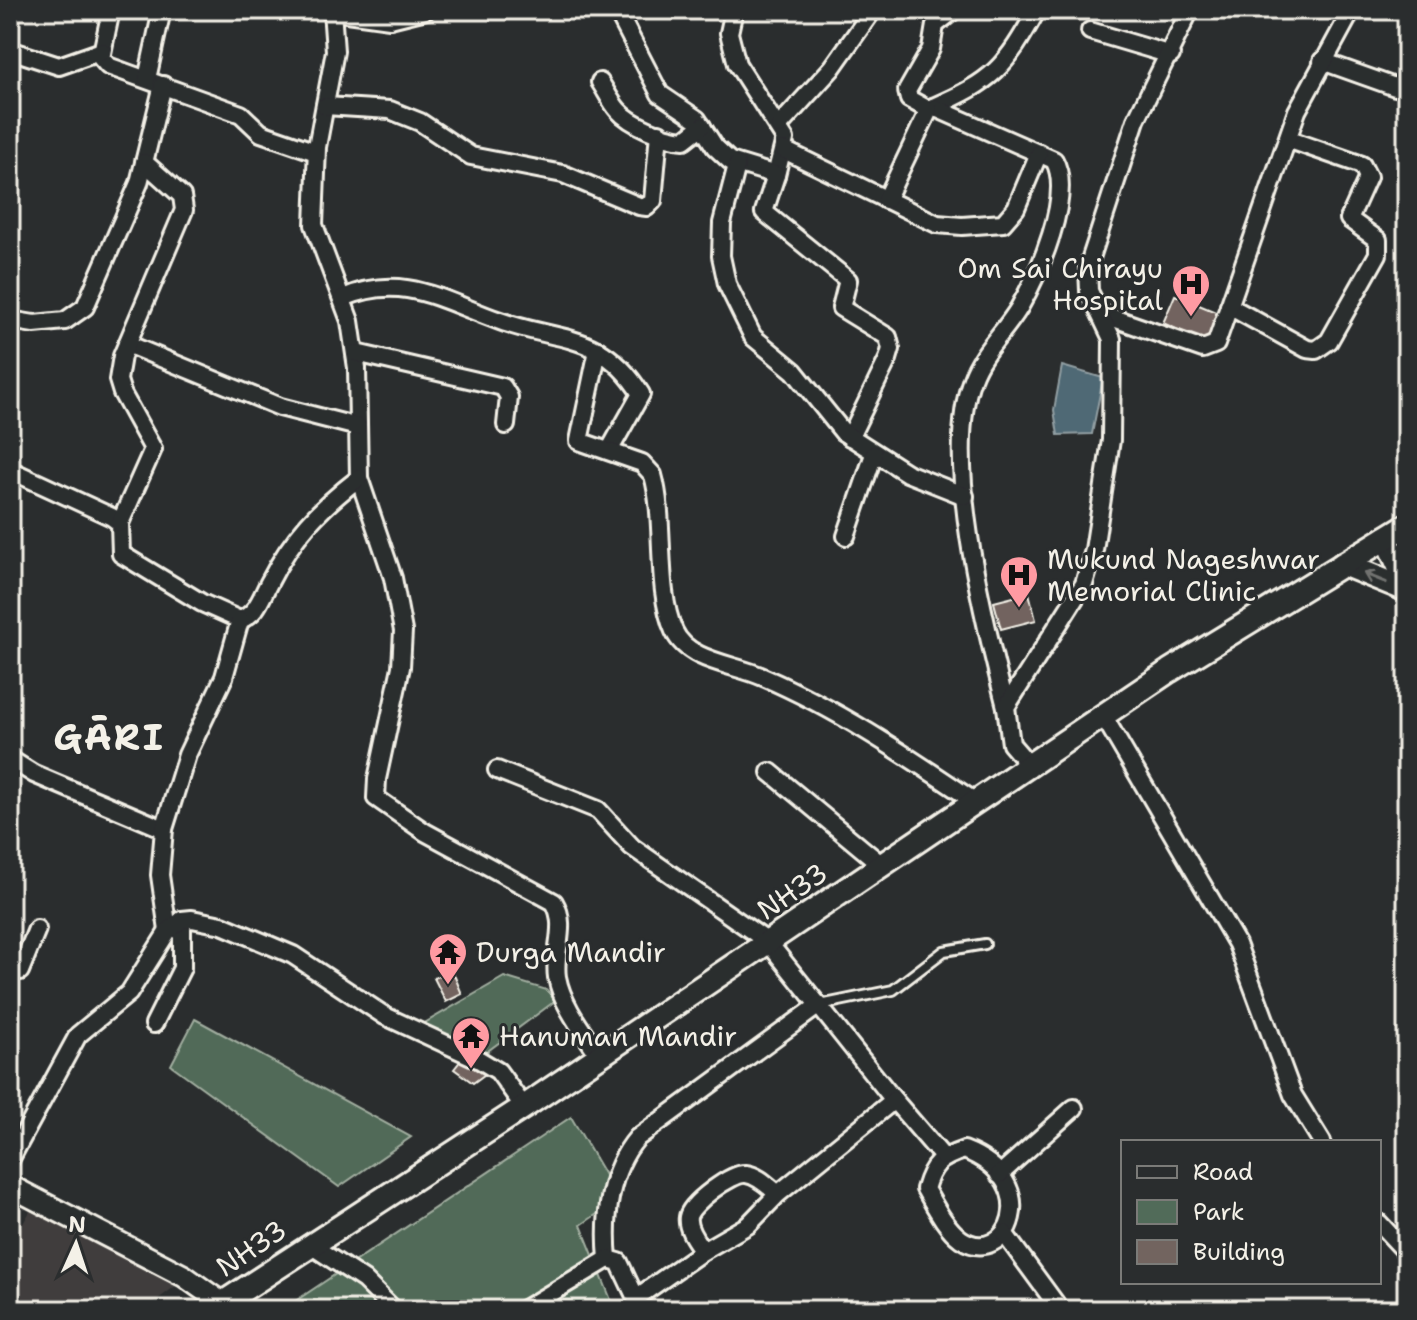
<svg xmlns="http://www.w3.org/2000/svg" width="1417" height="1320" font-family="'Shantell Sans',sans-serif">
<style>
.built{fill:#403e3d}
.green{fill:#516b59;stroke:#a2aea0;stroke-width:2}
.water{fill:#506975;stroke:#929fa3;stroke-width:2}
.building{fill:#72645f;stroke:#f4f1e8;stroke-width:2}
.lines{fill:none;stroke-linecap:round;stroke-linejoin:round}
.service-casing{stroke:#f4f1e8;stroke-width:14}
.minor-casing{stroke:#f4f1e8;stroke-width:22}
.tertiary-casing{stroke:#f4f1e8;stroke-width:26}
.secondary-casing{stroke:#f4f1e8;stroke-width:28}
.service{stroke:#2a2d2e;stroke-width:8}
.minor{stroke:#2a2d2e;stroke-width:16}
.tertiary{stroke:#2a2d2e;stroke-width:20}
.secondary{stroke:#2a2d2e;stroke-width:22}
.oneway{stroke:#71726f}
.labels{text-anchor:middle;stroke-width:6;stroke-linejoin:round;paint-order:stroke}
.poi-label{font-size:28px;fill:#f4f1e8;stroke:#2a2d2e;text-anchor:start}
.street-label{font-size:28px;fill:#f4f1e8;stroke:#2a2d2e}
.district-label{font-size:36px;font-weight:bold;letter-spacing:2px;fill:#f4f1e8;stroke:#2a2d2e}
</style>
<rect width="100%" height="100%" fill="#2a2d2e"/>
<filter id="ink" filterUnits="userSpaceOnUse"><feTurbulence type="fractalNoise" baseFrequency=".0125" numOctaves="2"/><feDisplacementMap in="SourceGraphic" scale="16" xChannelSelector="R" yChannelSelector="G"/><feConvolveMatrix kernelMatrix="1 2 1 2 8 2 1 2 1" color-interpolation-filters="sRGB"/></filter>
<g filter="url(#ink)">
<polygon class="built" points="33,1206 184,1280 143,1310 10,1310 10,1247"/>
<g class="green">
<polygon points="504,977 547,990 555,1001 485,1053 423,1024"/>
<polygon points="195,1019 411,1137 339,1187 171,1065"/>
<polygon points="571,1117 619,1199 581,1225 615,1310 282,1310"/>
</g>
<polygon class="water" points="1062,366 1103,378 1092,434 1058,435 1054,410"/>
<g class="building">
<polygon points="1175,295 1223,315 1210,344 1163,323"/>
<polygon points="1029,593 1036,620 1001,629 994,602"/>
<polygon points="452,970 462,994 446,1002 434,978"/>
<polygon points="462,1059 488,1072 473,1083 454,1069"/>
</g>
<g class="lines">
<g class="service-casing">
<polyline id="service" points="820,1005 893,990 944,951 985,944"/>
</g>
<g class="minor-casing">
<g id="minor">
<polyline points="111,10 101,58 108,66 241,114 261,133 316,152"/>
<path d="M332 10 335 51 317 147 314 225 350 321 357 368 359 478 393 578 403 631 401 667 377 779 376 798 425 832 554 902C568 925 553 951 557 977 562 1005 583 1031 599 1055"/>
<polyline points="734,10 729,33 737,64 785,139 776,175"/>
<polyline points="332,11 390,19 426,10"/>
<polyline points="617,11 660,94 697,119 715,147 730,161 776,175 764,212 848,280 841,308 888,337 891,349 888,359 850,437"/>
<polyline points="1090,31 1171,55"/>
<polyline points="10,50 59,66 102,51"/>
<polyline points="1322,61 1395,87"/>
<polyline points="147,79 162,10"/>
<path d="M600 82C606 91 611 102 618 110 630 124 665 139 684 140L702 126"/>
<polyline points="325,106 390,110 420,122 471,156 563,174 639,206 647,207 653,201 659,133"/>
<path d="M933 107C993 81 1005 68 1037 10"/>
<path d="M929 110 933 107 1054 160C1074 195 1038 275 1019 308 1004 333 982 351 972 379 942 459 985 624 1006 707"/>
<polyline points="779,126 832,68 873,10"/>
<polyline points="784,150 937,224 962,226 1003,223 1016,208 1039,153"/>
<polyline points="737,165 722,223 721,256 727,284 753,337 794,371 843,432 907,473 965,496"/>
<polyline points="886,200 929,110 909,99 907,91 931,49 935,25 954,10"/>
<path d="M343 298C403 272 443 301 500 321 558 342 602 331 641 394L609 451"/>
<polyline points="1229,306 1307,349 1316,350 1329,341 1378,254 1378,240 1349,219 1368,177 1362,165 1290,140"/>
<polyline points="1102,314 1203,349 1216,344 1297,111 1352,10"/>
<polyline points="10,320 34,324 65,321 85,307 139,183 163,85"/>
<polyline points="127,344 280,407 358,427"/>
<path d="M598 350 579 441 642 463 653 475C666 521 655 589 674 631 688 662 735 664 763 677 840 710 907 756 977 803"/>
<polyline points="356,353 503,387 509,397 506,425"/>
<path d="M10 470 112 517 120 523 121 554 202 603 240 620C258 613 261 597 270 581 292 537 320 508 359 478"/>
<polyline points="120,523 153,449 122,393 118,380 122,356 184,210 182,196 144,162"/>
<polyline points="846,536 874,454"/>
<polyline points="1104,717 1237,944 1293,1095 1322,1142"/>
<polyline points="10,759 34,774 164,829"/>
<polyline points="1030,766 1011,744 1006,707 1084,584 1094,550 1111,440 1112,339 1089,291 1088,267 1136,120 1190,10"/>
<polyline points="497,770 598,810 632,847 768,942 894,1100"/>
<polyline points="770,772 883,866"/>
<polyline points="168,931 160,875 164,829 187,755 224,677 240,620"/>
<polyline points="10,970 20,971 37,929"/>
<polyline points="154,1024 182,968 182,920"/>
<path d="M964 1150C1047 1182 1007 1269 961 1239 945 1227 935 1206 925 1189 932 1164 940 1158 964 1150Z"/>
<polyline points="10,1160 78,1035 129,993 168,931 182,920 192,919 222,925 293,955 385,1016 478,1059 498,1071 524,1107"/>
<polyline points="999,1175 1074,1108"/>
<path d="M778 1194C769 1187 758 1175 746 1174 732 1172 690 1204 688 1217 686 1229 697 1242 703 1251L748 1225 778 1194 894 1100 943 1157"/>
<polyline points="1379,1223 1407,1253"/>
<polyline points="1004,1233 1056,1304 1054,1310"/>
<polyline points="309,1244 364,1280 394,1310"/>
<path d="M608 1259C604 1218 609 1171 637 1138L819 1005"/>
<polyline points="523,1310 608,1259 619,1262 636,1298"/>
<polyline points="641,1310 636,1298 703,1251"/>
</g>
</g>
<g class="tertiary-casing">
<polyline id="tertiary" points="10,1186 184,1276 222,1303"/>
</g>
<g class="secondary-casing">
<g id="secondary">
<polyline points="1386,538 1407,584"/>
<polyline points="1343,564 1407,590"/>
<polyline points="212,1310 524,1107 1169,671 1407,525"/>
</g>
</g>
<use href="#service" class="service"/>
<use href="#minor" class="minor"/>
<use href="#tertiary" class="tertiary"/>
<use href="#secondary" class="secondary"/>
</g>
<defs><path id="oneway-shaft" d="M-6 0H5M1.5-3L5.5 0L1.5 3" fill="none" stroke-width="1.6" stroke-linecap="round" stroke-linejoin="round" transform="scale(2)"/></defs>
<use class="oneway" href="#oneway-shaft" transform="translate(1375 578) rotate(-158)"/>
</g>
<defs>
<g id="hospital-pin" transform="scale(2)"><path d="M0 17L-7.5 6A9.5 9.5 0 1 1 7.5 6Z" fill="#ff9aa2" stroke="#2a2d2e"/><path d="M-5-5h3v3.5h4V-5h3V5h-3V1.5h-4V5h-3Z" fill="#111"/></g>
<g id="temple-pin" transform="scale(2)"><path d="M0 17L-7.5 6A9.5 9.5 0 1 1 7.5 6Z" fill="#ff9aa2" stroke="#2a2d2e"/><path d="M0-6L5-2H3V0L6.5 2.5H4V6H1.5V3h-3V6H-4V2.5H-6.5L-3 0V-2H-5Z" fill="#111"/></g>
</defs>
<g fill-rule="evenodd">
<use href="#hospital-pin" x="1191" y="284"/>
<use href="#hospital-pin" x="1019" y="575"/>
<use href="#temple-pin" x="448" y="952"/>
<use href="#temple-pin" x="471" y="1036"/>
</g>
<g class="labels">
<g class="poi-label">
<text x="1163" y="278" text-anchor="end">Om Sai Chirayu<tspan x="1163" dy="32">Hospital</tspan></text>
<text x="1047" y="569">Mukund Nageshwar<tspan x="1047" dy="32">Memorial Clinic</tspan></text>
<text x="476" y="962">Durga Mandir</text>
<text x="499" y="1046">Hanuman Mandir</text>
</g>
<g class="street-label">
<text transform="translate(792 891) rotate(-34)" y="10">NH33</text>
<text transform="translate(251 1248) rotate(-34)" y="10">NH33</text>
</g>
<g class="district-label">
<text x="109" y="750">GĀRI</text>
</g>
</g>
<rect width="1417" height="1320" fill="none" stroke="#2a2d2e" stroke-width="40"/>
<rect x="20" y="20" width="1377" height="1280" fill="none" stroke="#f4f1e8" stroke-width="3" filter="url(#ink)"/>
<rect x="1121" y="1140" width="260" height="144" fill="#2a2d2e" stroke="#7b7b78" stroke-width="2"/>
<rect x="1137" y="1166" width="40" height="12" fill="#2a2d2e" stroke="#7b7b78" stroke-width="2"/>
<text x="1193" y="1180" font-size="24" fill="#f4f1e8">Road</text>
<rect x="1137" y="1200" width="40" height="24" fill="#516b59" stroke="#7b7b78" stroke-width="2"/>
<text x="1193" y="1220" font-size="24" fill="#f4f1e8">Park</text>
<rect x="1137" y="1240" width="40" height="24" fill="#72645f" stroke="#7b7b78" stroke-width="2"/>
<text x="1193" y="1260" font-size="24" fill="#f4f1e8">Building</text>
<g transform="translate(76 1244) rotate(3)" stroke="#2a2d2e" stroke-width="6" paint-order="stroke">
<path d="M0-6L14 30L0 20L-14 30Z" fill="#f4f1e8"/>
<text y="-12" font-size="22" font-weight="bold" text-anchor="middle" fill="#f4f1e8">N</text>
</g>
</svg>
